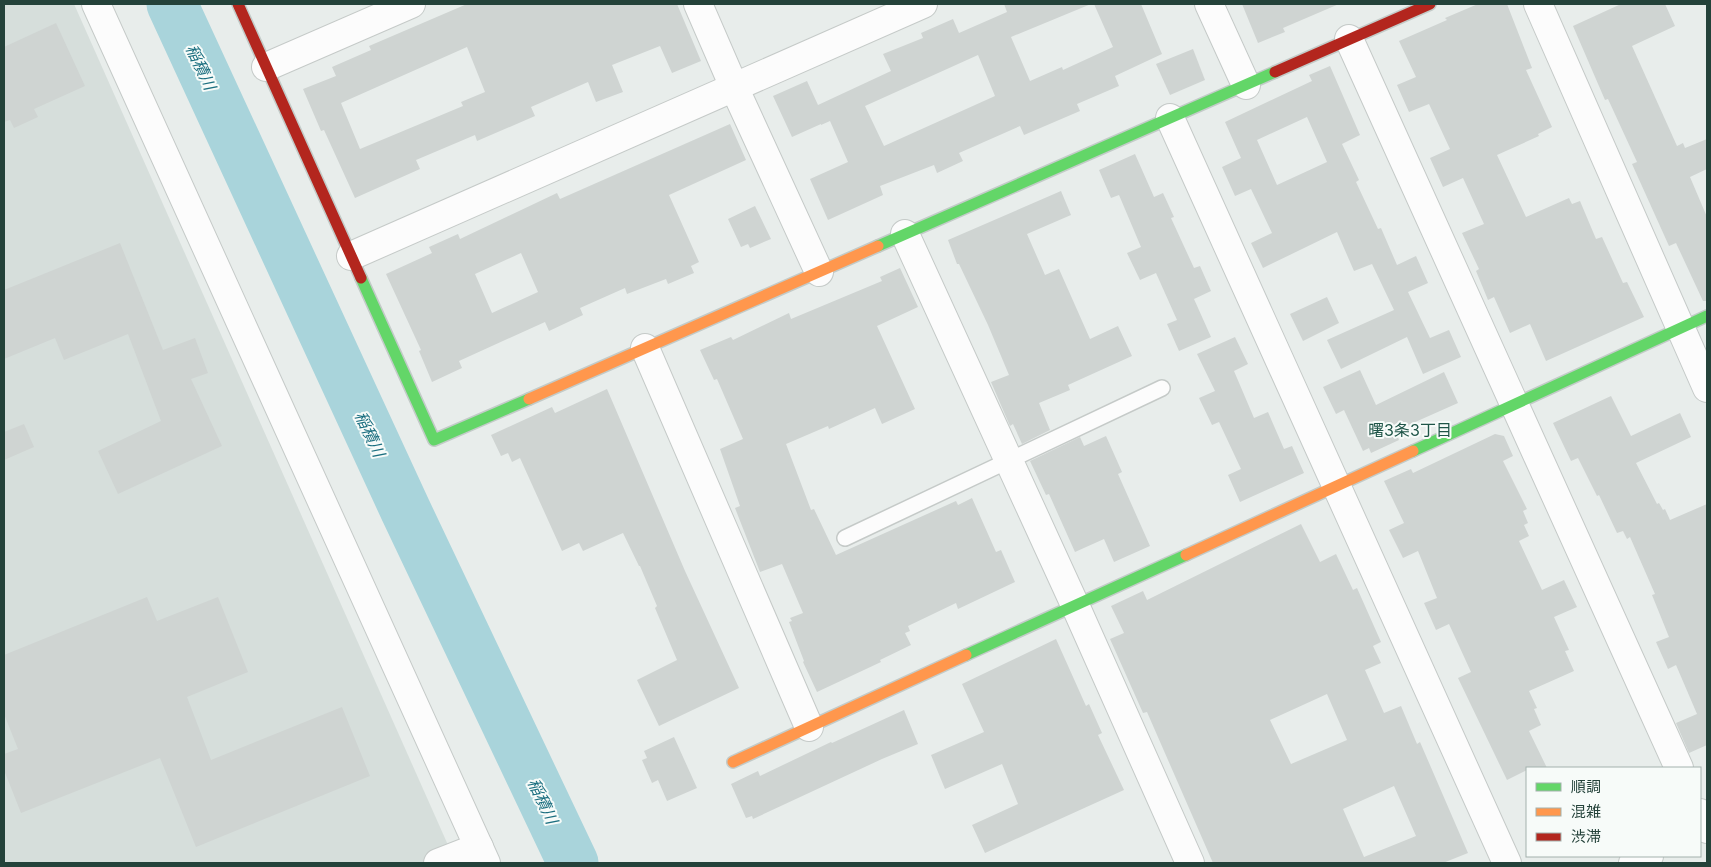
<svg xmlns="http://www.w3.org/2000/svg" width="1711" height="867" font-family="Inter,'Noto Sans JP',sans-serif">
<style>
.built{fill:#d6dedb}
.lines{fill:none;stroke-linecap:round;stroke-linejoin:round}
.river{stroke:#a9d4db;stroke-width:51}
.building{fill:#cfd4d2;fill-rule:evenodd}
.lane-casing{stroke:#c5cac8;stroke-width:18}
.street-casing{stroke:#c5cac8;stroke-width:30}
.fast-casing{stroke:#c3cbc8;stroke-width:14}
.slow-casing{stroke:#c3cbc8;stroke-width:14}
.jam-casing{stroke:#c3cbc8;stroke-width:14}
.lane{stroke:#fcfcfc;stroke-width:15}
.street{stroke:#fcfcfc;stroke-width:28}
.fast{stroke:#63d668;stroke-width:11}
.slow{stroke:#ff974d;stroke-width:11}
.jam{stroke:#b3261e;stroke-width:11}
.labels{text-anchor:middle;stroke-width:4;stroke-linejoin:round;paint-order:stroke}
.water-label{font-size:16px;font-style:italic;fill:#1c6f80;stroke:#f7fbf9}
.neighbourhood-label{font-size:16px;fill:#1f5548;stroke:#f7fbf9}
</style>
<rect width="100%" height="100%" fill="#e8edeb"/>
<polygon class="built" points="4,4 74,4 456,863 4,863"/>
<g class="lines">
<polyline class="river" points="172,4 405,509 573,863"/>
</g>
<g class="building">
<path d="M467 4H677L701 61 672 73 660 46 612 65 623 92 596 102 588 82 531 107 535 116 477 141 475 135 416 160 420 169 355 198 324 130 321 131 303 89 336 76 332 67 371 50 369 46ZM467 47 485 92 461 102 463 106 360 149 341 103Z"/>
<path d="M1004 4H1091L1011 37 1030 81 1062 67 1063 70 1113 47 1094 4H1141L1162 54 1115 76 1119 86 1077 104 1080 111 1024 135 1020 126 959 153 963 161 937 173 934 165 880 186 883 195 828 220 810 179 848 162 830 121 821 125V124L792 137 773 96 807 81 818 105 891 71 883 54 923 38 921 33 953 19 959 33 1007 12ZM978 55 995 96 884 146 865 106Z"/>
<polygon points="1242,4 1339,4 1283,28 1285,32 1258,43"/>
<polygon points="1478,4 1507,4 1532,68 1526,70 1552,127 1538,134 1539,136 1497,155 1526,217 1569,198 1572,204 1580,201 1596,239 1602,237 1623,283 1627,282 1644,317 1546,361 1530,324 1510,333 1494,297 1488,300 1476,271 1479,269 1462,233 1484,224 1463,178 1443,187 1430,158 1450,149 1429,104 1409,112 1397,85 1416,77 1399,41 1447,20 1445,18"/>
<polygon points="1621,4 1665,4 1675,26 1632,46 1677,146 1683,143 1685,148 1707,139 1707,169 1690,177 1707,217 1707,301 1703,301 1676,243 1669,246 1632,164 1637,162 1608,99 1605,100 1573,26"/>
<polygon points="56,23 85,86 34,109 38,117 14,128 10,120 4,122 4,47"/>
<polygon points="1193,49 1205,80 1170,95 1156,64"/>
<path d="M1330 66 1360 135 1342 144 1359 180 1356 182 1378 229 1381 228 1397 265 1416 256 1428 283 1408 292 1430 338 1449 330 1461 357 1423 374 1407 337 1341 369 1327 340 1394 310 1372 264 1354 271 1337 232 1263 268 1251 243 1272 233 1251 189 1235 196 1222 167 1241 158 1225 122 1312 81 1309 75ZM1307 117 1327 162 1277 185 1257 140Z"/>
<path d="M730 124 746 160 669 195 699 262 691 266 694 273 668 284 666 279 627 294 625 288 580 308 583 315 549 331 545 322 459 361 462 368 432 382 419 351 421 350 386 274 432 253 429 247 458 234 460 239 557 193 560 199ZM521 253 538 292 492 313 475 274Z"/>
<polygon points="1135,154 1154,197 1163,193 1174,217 1171,218 1194,268 1200,266 1211,291 1194,299 1211,337 1179,351 1167,324 1177,320 1156,273 1140,280 1127,253 1141,247 1119,195 1111,198 1099,170"/>
<polygon points="1061,191 1071,215 1027,234 1045,275 1059,269 1090,339 1118,326 1132,356 1068,385 1070,390 1039,403 1050,430 1022,444 1013,424 1010,426 991,382 1009,375 988,325 959,264 957,264 948,240"/>
<polygon points="755,206 771,239 750,248 748,244 741,247 728,219"/>
<polygon points="120,243 163,350 195,338 208,373 191,379 222,446 118,494 98,451 161,421 128,334 64,360 55,338 4,359 4,290"/>
<polygon points="900,268 918,307 877,326 915,409 882,424 875,408 829,429 828,426 786,444 811,510 814,509 836,555 956,501 958,505 972,498 996,552 1001,550 1015,582 958,609 956,603 908,626 910,631 905,633 911,645 880,660 881,662 817,692 803,662 804,661 789,622 792,621 790,618 803,613 782,564 760,572 735,508 740,506 720,449 743,439 717,379 714,380 700,350 731,337 733,340 789,313 791,319 882,281 880,277"/>
<polygon points="1327,297 1339,323 1303,341 1290,314"/>
<polygon points="1235,337 1248,364 1234,371 1254,418 1268,412 1284,449 1292,446 1304,473 1240,502 1228,475 1241,469 1219,422 1212,425 1199,398 1215,391 1197,354"/>
<polygon points="1360,370 1376,405 1444,372 1458,403 1395,431 1399,440 1371,453 1369,448 1363,451 1344,410 1336,414 1323,387"/>
<polygon points="607,389 685,571 739,688 659,726 637,680 677,660 655,608 657,606 640,566 639,566 623,533 583,551 579,543 562,551 520,458 512,462 508,453 501,456 491,435 552,407 555,413"/>
<polygon points="1611,396 1631,436 1680,413 1691,437 1636,463 1657,504 1659,503 1663,510 1665,509 1670,520 1707,504 1707,745 1689,753 1676,723 1697,714 1676,665 1668,669 1656,642 1669,637 1652,595 1655,594 1630,537 1627,539 1623,531 1617,533 1599,495 1597,496 1578,458 1571,461 1553,423"/>
<polygon points="24,424 34,447 4,460 4,432"/>
<polygon points="1495,434 1504,436 1513,456 1503,461 1527,509 1523,511 1528,523 1524,525 1529,536 1519,541 1542,590 1564,580 1577,607 1554,617 1569,650 1565,651 1574,671 1529,691 1537,708 1534,709 1541,725 1529,731 1547,768 1527,768 1527,770 1507,780 1458,678 1471,672 1449,624 1436,630 1424,603 1437,598 1418,551 1403,558 1389,530 1404,523 1384,481 1411,469 1413,473"/>
<polygon points="1106,436 1122,472 1118,474 1150,546 1114,562 1104,539 1075,552 1049,494 1046,495 1030,461 1080,437 1084,446"/>
<path d="M1301 524 1320 562 1336 554 1353 590 1357 588 1381 642 1373 646 1381 663 1365 670 1384 713 1401 706 1417 744 1420 742 1468 853 1443 863H1213L1147 712 1143 713 1110 639 1124 633 1111 606 1143 591 1147 600ZM1327 694 1347 740 1291 764 1270 720ZM1394 786 1416 836 1364 857 1343 809Z"/>
<polygon points="147,597 157,621 218,597 248,672 187,697 211,760 342,707 370,776 196,847 160,758 21,813 4,770 4,754 18,749 4,714 4,655"/>
<polygon points="1056,639 1086,706 1089,704 1102,733 1098,735 1124,790 985,853 972,825 1018,804 1002,764 945,789 931,755 984,732 962,684"/>
<polygon points="904,710 918,744 882,759 753,819 752,816 746,818 731,784 758,771 760,776 831,742 832,743"/>
<polygon points="674,737 697,788 667,801 658,780 652,783 642,760 647,758 644,751"/>
</g>
<g class="lines">
<g class="lane-casing">
<polyline id="lane" points="845,538 1162,388"/>
</g>
<g class="street-casing">
<g id="street">
<polyline points="96,4 486,863"/>
<polyline points="698,4 734,87 819,272"/>
<polyline points="1209,4 1246,85"/>
<polyline points="1538,4 1707,388"/>
<polyline points="1349,39 1679,768"/>
<polyline points="266,67 411,4"/>
<polyline points="1170,118 1507,863"/>
<polyline points="905,234 1075,605 1190,863"/>
<polyline points="351,256 923,4"/>
<polyline points="645,348 809,727"/>
<polyline points="1700,813 1707,829"/>
<polyline points="438,863 479,847"/>
<polyline points="1633,863 1649,856"/>
</g>
</g>
<g class="fast-casing">
<g id="fast">
<polyline points="878,246 1275,72"/>
<polyline points="361,278 434,440 529,399"/>
<polyline points="1413,451 1707,316"/>
<polyline points="966,655 1186,555"/>
</g>
</g>
<g class="slow-casing">
<g id="slow">
<polyline points="529,399 878,246"/>
<polyline points="1186,555 1413,451"/>
<polyline points="733,762 966,655"/>
</g>
</g>
<g class="jam-casing">
<g id="jam">
<polyline points="238,4 361,278"/>
<polyline points="1275,72 1430,4"/>
</g>
</g>
<use href="#lane" class="lane"/>
<use href="#street" class="street"/>
<use href="#fast" class="fast"/>
<use href="#slow" class="slow"/>
<use href="#jam" class="jam"/>
</g>
<g class="labels">
<g class="water-label">
<text transform="translate(201 67) rotate(65)" y="6">稲積川</text>
<text transform="translate(370 434) rotate(65)" y="6">稲積川</text>
<text transform="translate(543 801) rotate(65)" y="6">稲積川</text>
</g>
<g class="neighbourhood-label">
<text x="1410" y="436">曙3条3丁目</text>
</g>
</g>
<rect width="1711" height="867" fill="none" stroke="#24423a" stroke-width="10"/>
<rect x="1526" y="767" width="175" height="90" fill="#f7fbf9" stroke="#a3b1ad"/>
<rect x="1536" y="783" width="25" height="8" fill="#63d668" stroke="#a3b1ad"/>
<text x="1571" y="792" font-size="15" fill="#24423a">順調</text>
<rect x="1536" y="808" width="25" height="8" fill="#ff974d" stroke="#a3b1ad"/>
<text x="1571" y="817" font-size="15" fill="#24423a">混雑</text>
<rect x="1536" y="833" width="25" height="8" fill="#b3261e" stroke="#a3b1ad"/>
<text x="1571" y="842" font-size="15" fill="#24423a">渋滞</text>
</svg>
